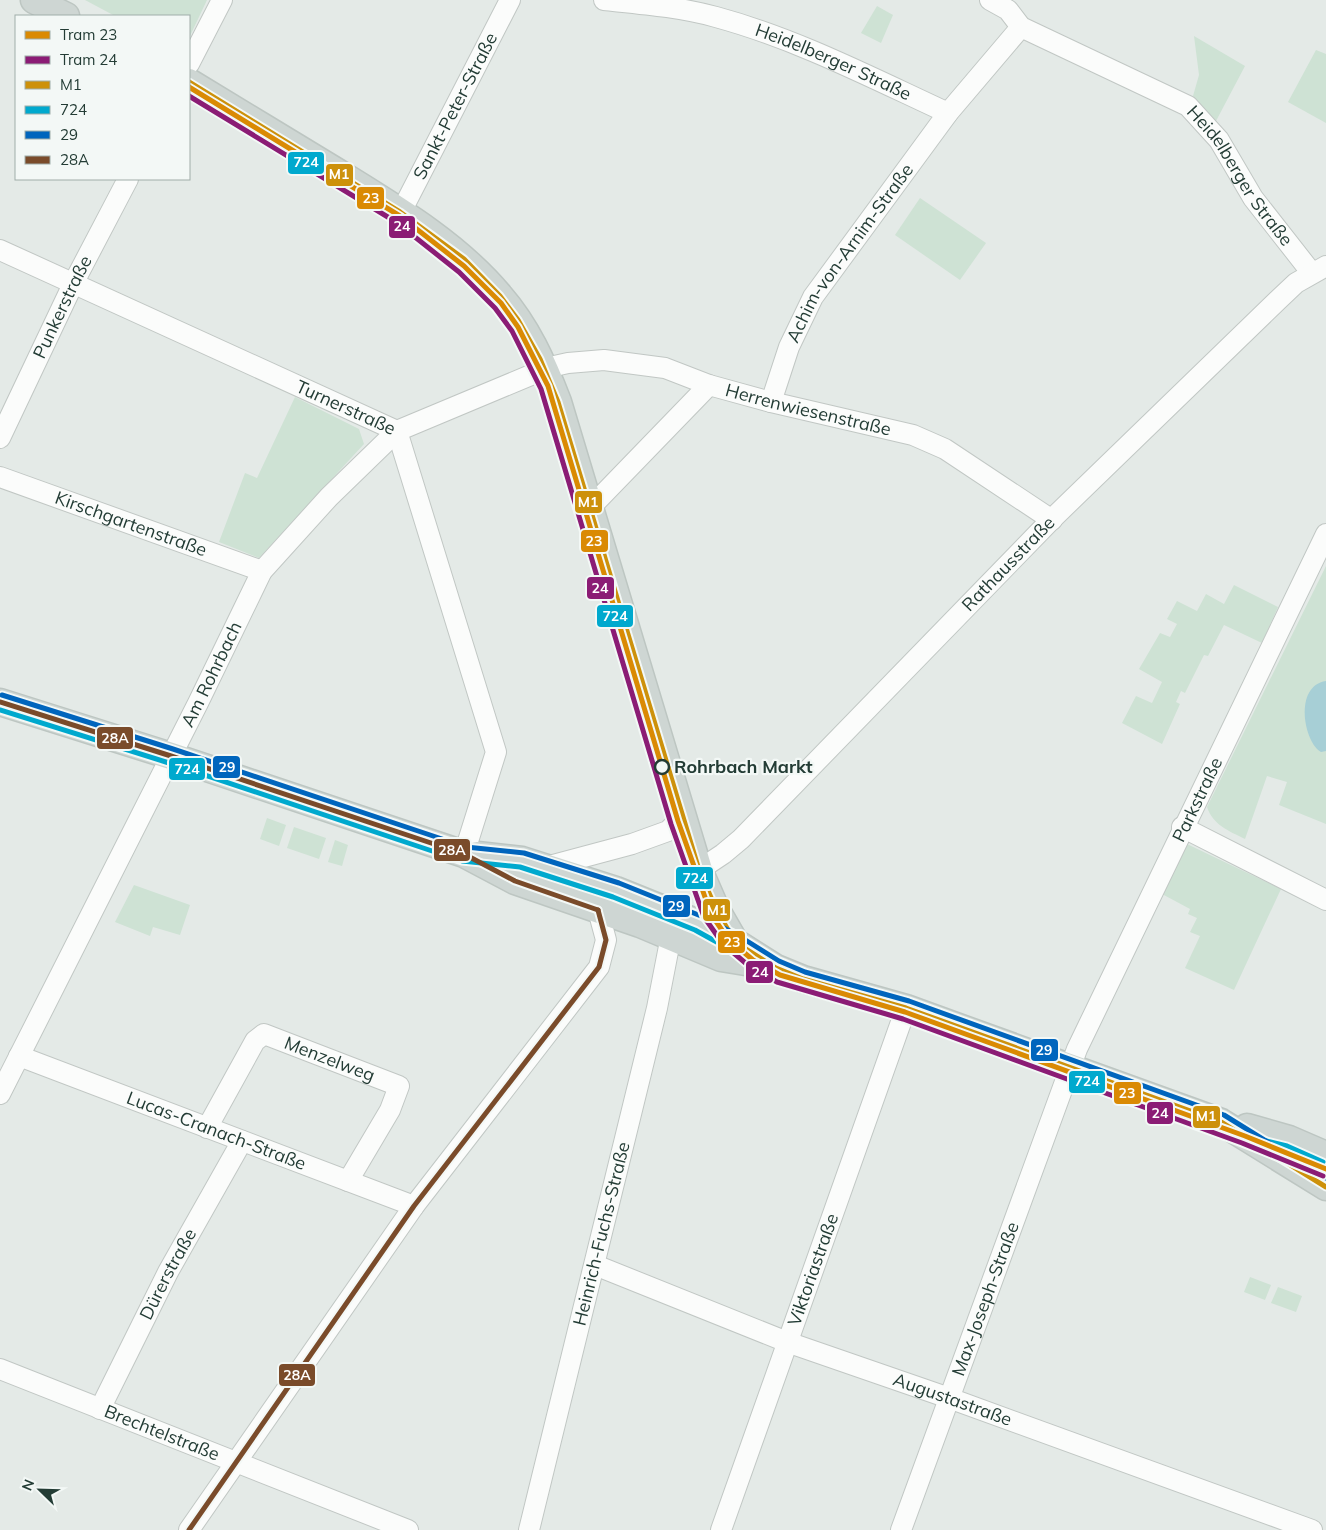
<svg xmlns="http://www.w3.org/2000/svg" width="1326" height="1530" font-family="Mulish,sans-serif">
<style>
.green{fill:#cee2d4}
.water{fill:#a7cfd6}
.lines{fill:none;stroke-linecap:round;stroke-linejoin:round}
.minor-casing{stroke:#c1c7c4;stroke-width:22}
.major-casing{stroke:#bdc6c2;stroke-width:29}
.minor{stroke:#fbfcfb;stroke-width:20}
.major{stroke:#ced6d3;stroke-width:26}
.bus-1-casing{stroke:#f3f8f6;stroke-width:9}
.bus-2-casing{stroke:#f3f8f6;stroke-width:9}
.bus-3-casing{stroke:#f3f8f6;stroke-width:9}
.bus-4-casing{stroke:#f3f8f6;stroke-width:9}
.bus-1{stroke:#cd910b;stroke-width:5}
.bus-2{stroke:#00a9ce;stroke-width:5}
.bus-3{stroke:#0065bd;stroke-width:5}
.bus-4{stroke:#7a4b2a;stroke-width:5}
.tram-1-casing{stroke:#f3f8f6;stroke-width:9}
.tram-2-casing{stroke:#f3f8f6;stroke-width:9}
.tram-1{stroke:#da8a03;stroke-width:5}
.tram-2{stroke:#8b1c75;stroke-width:5}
.stop-dot{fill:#f3f8f6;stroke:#233c35;stroke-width:2.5}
.labels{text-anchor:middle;stroke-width:4.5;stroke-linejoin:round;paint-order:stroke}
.street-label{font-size:18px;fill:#233c35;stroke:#f3f8f6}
.stop-label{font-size:18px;font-weight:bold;fill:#233c35;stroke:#f3f8f6;text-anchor:start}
.line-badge{stroke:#f3f8f6;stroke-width:2}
.badge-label{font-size:14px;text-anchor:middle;font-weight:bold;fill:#fff}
</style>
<rect width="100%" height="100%" fill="#e4eae7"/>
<g class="green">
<polygon points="85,0 207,0 189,38 189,16 115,16"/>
<polygon points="877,6 893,15 881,43 861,33"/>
<polygon points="1194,36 1245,66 1216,121 1193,96 1199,75"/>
<polygon points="1316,50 1326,54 1326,123 1288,102"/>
<polygon points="920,198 986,243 960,280 895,235"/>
<polygon points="295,397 359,429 364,444 259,558 219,542 245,473 257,478"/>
<path d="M1326 566V824L1279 805 1287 782 1267 776 1245 839C1229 831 1213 825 1207 807Z"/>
<polygon points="1234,585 1278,607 1262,643 1224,625 1208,656 1204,655 1185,693 1181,691 1176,702 1180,704 1162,744 1122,723 1136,696 1152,703 1162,682 1139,669 1160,633 1170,637 1177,624 1167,619 1177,601 1197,611 1206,594 1224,604"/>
<polygon points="267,818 286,825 279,846 260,839"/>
<polygon points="294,827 326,838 319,859 287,848"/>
<polygon points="335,840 348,845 342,866 328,862"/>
<polygon points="1187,844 1281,889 1234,990 1185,968 1200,936 1190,932 1197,918 1188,914 1190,909 1162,894"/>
<polygon points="134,885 190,905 180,935 153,927 150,936 115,922"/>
<polygon points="1250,1277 1271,1285 1265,1300 1244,1292"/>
<polygon points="1278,1287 1302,1296 1296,1312 1271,1303"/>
</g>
<path class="water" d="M1326 681V751L1321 752C1304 743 1293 686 1326 681Z"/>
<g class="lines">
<g class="minor-casing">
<g id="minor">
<path id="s1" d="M604 0C642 4 680 7 716 17 797 39 872 78 948 113"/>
<path id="s2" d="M990 0 1008 10 1021 27 1188 106 1219 140 1253 198 1311 272"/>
<polyline points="189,64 222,0"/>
<path id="s3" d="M401 212 510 0"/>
<path id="s4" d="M0 250 397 431 496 752 464 854"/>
<path id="s5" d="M771 402 789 347 813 297 948 113 1021 27"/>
<path id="s6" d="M0 438 74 282 128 179"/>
<path id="s7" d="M0 477 262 571"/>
<polyline points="589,509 709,385"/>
<polyline points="1182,827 1326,900"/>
<polyline points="546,867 632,844 668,831 678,821 681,813"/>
<path id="s8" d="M699 870 723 854 741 839 1054 517 1278 300 1296 283 1326 266"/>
<path id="s9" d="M19 1056 414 1206"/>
<path id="s10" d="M0 1094 198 703 262 571 329 497 397 431 550 367 568 363 604 360 665 368 709 385 771 402 913 435 945 449 1052 520"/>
<path id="s11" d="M207 1128 255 1041 264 1034 399 1086 390 1110 348 1181"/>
<path id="s12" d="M595 1265 787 1342 949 1398 1312 1530"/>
<path id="s13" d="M0 1369 408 1530"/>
<path id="s14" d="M100 1409 168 1272 242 1141"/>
<polyline points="189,1530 414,1206 599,967 606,940 598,910"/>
<path id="s15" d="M529 1530 657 1008 671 936"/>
<path id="s16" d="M721 1530 906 1008"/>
<path id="s17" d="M901 1530 1077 1049 1326 534"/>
</g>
</g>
<g class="major-casing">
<g id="major">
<polyline points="34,0 66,16"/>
<path d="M189 82C237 111 286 141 334 170 392 206 456 243 500 296 527 327 543 363 558 402L699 870 716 909 735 942 776 968 803 979 906 1008 1221 1122 1326 1187"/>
<polyline points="0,702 171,756 464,854 515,881 640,924 721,958 764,965"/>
<polyline points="477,855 522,860 616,890 698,923 735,942"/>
<polyline points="1247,1127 1289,1139 1326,1155"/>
</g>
</g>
<use href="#minor" class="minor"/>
<use href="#major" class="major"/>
<g class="bus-1-casing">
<polyline id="bus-1" points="189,82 400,212 464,259 500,296 518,320 540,359 558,402 699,870 716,909 735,942 776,968 803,979 906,1008 1221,1122 1326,1187"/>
</g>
<g class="bus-2-casing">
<g id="bus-2">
<polyline points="189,91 396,218 459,265 494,301 512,324 533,363 551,404 692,872 709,912 729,947 773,975 801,986 904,1015 1218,1129 1287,1146 1323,1162"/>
<polyline points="0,710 169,763 462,861 520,867 613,897 695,930 742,956"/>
</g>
</g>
<g class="bus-3-casing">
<polyline id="bus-3" points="2,695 173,749 466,847 524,853 619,883 701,916 739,936 779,961 805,972 909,1001 1224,1115 1326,1178"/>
</g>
<g class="bus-4-casing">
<g id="bus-4">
<polyline points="0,702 171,756 464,854 515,881 598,910"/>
<polyline points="189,1530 414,1206 599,967 606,940 598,910"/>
</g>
</g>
<use href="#bus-1" class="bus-1"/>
<use href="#bus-2" class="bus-2"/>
<use href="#bus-3" class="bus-3"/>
<use href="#bus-4" class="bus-4"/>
<g class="tram-1-casing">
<polyline id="tram-1" points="189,87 400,216 464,266 501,303 518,327 548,386 678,821 711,914 728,939 753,960 780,975 905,1012 1245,1136 1326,1169"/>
</g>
<g class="tram-2-casing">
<polyline id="tram-2" points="189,96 396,222 459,272 495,308 512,331 541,389 671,824 704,917 723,944 749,966 777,982 903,1019 1242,1143 1323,1176"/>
</g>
<use href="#tram-1" class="tram-1"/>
<use href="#tram-2" class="tram-2"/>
</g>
<circle class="stop-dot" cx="662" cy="767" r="7"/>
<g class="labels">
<g class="street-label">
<text dy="6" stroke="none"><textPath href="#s1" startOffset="239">Heidelberger Straße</textPath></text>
<text dy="6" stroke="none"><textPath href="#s3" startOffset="119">Sankt-Peter-Straße</textPath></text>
<text dy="6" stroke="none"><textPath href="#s2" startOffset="314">Heidelberger Straße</textPath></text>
<text dy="6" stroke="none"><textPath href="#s5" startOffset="170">Achim-von-Arnim-Straße</textPath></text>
<text dy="6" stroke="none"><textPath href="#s6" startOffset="145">Punkerstraße</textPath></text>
<text dy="6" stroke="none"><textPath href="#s4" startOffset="380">Turnerstraße</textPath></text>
<text dy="6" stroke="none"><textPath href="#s10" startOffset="1211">Herrenwiesenstraße</textPath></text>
<text dy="6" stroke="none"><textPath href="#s7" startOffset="139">Kirschgartenstraße</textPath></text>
<text dy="6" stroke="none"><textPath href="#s8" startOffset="436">Rathausstraße</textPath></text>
<text dy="6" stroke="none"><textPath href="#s10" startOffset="470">Am Rohrbach</textPath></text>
<text dy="6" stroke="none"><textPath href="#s17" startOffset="789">Parkstraße</textPath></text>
<text dy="6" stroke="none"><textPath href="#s11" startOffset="181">Menzelweg</textPath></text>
<text dy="6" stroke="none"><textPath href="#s9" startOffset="211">Lucas-Cranach-Straße</textPath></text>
<text dy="6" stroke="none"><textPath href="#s15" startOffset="305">Heinrich-Fuchs-Straße</textPath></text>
<text dy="6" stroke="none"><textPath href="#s16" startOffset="276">Viktoriastraße</textPath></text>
<text dy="6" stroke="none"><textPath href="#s14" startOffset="151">Dürerstraße</textPath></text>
<text dy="6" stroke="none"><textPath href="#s17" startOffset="246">Max-Joseph-Straße</textPath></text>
<text dy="6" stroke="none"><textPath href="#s12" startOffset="382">Augustastraße</textPath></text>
<text dy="6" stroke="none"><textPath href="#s13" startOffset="174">Brechtelstraße</textPath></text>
</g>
<g class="stop-label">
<text x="674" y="773">Rohrbach Markt</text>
</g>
</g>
<g class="line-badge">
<rect x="287" y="151" width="38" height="24" rx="5" fill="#00a9ce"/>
<rect x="325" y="163" width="29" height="24" rx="5" fill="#cd910b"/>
<rect x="356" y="186" width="29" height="24" rx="5" fill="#da8a03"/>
<rect x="388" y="215" width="28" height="24" rx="5" fill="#8b1c75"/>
<rect x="574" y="490" width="29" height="24" rx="5" fill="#cd910b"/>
<rect x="580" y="529" width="29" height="24" rx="5" fill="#da8a03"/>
<rect x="586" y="576" width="29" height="24" rx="5" fill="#8b1c75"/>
<rect x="596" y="604" width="38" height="24" rx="5" fill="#00a9ce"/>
<rect x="96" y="726" width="38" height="24" rx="5" fill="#7a4b2a"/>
<rect x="212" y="755" width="29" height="24" rx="5" fill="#0065bd"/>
<rect x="168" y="757" width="38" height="24" rx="5" fill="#00a9ce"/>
<rect x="433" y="838" width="38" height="24" rx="5" fill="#7a4b2a"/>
<rect x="675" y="866" width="39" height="24" rx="5" fill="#00a9ce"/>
<rect x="662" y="894" width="29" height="24" rx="5" fill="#0065bd"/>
<rect x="702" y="898" width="29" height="24" rx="5" fill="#cd910b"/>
<rect x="717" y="930" width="29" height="24" rx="5" fill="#da8a03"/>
<rect x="745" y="960" width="29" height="24" rx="5" fill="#8b1c75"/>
<rect x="1030" y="1038" width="29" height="24" rx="5" fill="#0065bd"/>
<rect x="1068" y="1070" width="38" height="24" rx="5" fill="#00a9ce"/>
<rect x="1113" y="1081" width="29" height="24" rx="5" fill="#da8a03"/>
<rect x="1146" y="1101" width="28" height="24" rx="5" fill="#8b1c75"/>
<rect x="1192" y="1105" width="29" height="24" rx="5" fill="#cd910b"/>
<rect x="278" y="1363" width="38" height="24" rx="5" fill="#7a4b2a"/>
</g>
<g class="badge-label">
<text x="306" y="167">724</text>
<text x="339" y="179">M1</text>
<text x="371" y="203">23</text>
<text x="402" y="231">24</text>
<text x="588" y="507">M1</text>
<text x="594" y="546">23</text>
<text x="600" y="593">24</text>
<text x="615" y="621">724</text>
<text x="115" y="743">28A</text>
<text x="227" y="772">29</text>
<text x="187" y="774">724</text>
<text x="452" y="855">28A</text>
<text x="695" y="883">724</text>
<text x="676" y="911">29</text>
<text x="717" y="915">M1</text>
<text x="732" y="947">23</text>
<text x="760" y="977">24</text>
<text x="1044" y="1055">29</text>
<text x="1087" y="1086">724</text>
<text x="1127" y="1098">23</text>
<text x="1160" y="1118">24</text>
<text x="1206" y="1121">M1</text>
<text x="297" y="1380">28A</text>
</g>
<rect x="15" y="15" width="175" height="165" fill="#f3f8f6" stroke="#a0ada9"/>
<rect x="25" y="31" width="25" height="8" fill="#da8a03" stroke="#a0ada9"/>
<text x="60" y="40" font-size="15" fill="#233c35">Tram 23</text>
<rect x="25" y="56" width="25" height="8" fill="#8b1c75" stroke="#a0ada9"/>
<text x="60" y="65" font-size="15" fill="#233c35">Tram 24</text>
<rect x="25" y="81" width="25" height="8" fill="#cd910b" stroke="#a0ada9"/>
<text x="60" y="90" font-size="15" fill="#233c35">M1</text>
<rect x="25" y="106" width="25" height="8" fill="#00a9ce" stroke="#a0ada9"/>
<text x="60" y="115" font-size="15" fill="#233c35">724</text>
<rect x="25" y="131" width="25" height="8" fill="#0065bd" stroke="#a0ada9"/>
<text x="60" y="140" font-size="15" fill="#233c35">29</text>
<rect x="25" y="156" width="25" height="8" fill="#7a4b2a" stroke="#a0ada9"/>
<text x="60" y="165" font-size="15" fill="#233c35">28A</text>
<g transform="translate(40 1490) rotate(293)" stroke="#f3f8f6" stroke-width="4" paint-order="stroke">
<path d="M0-4L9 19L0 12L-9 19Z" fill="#233c35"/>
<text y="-8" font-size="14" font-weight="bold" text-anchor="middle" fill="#233c35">N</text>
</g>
</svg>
